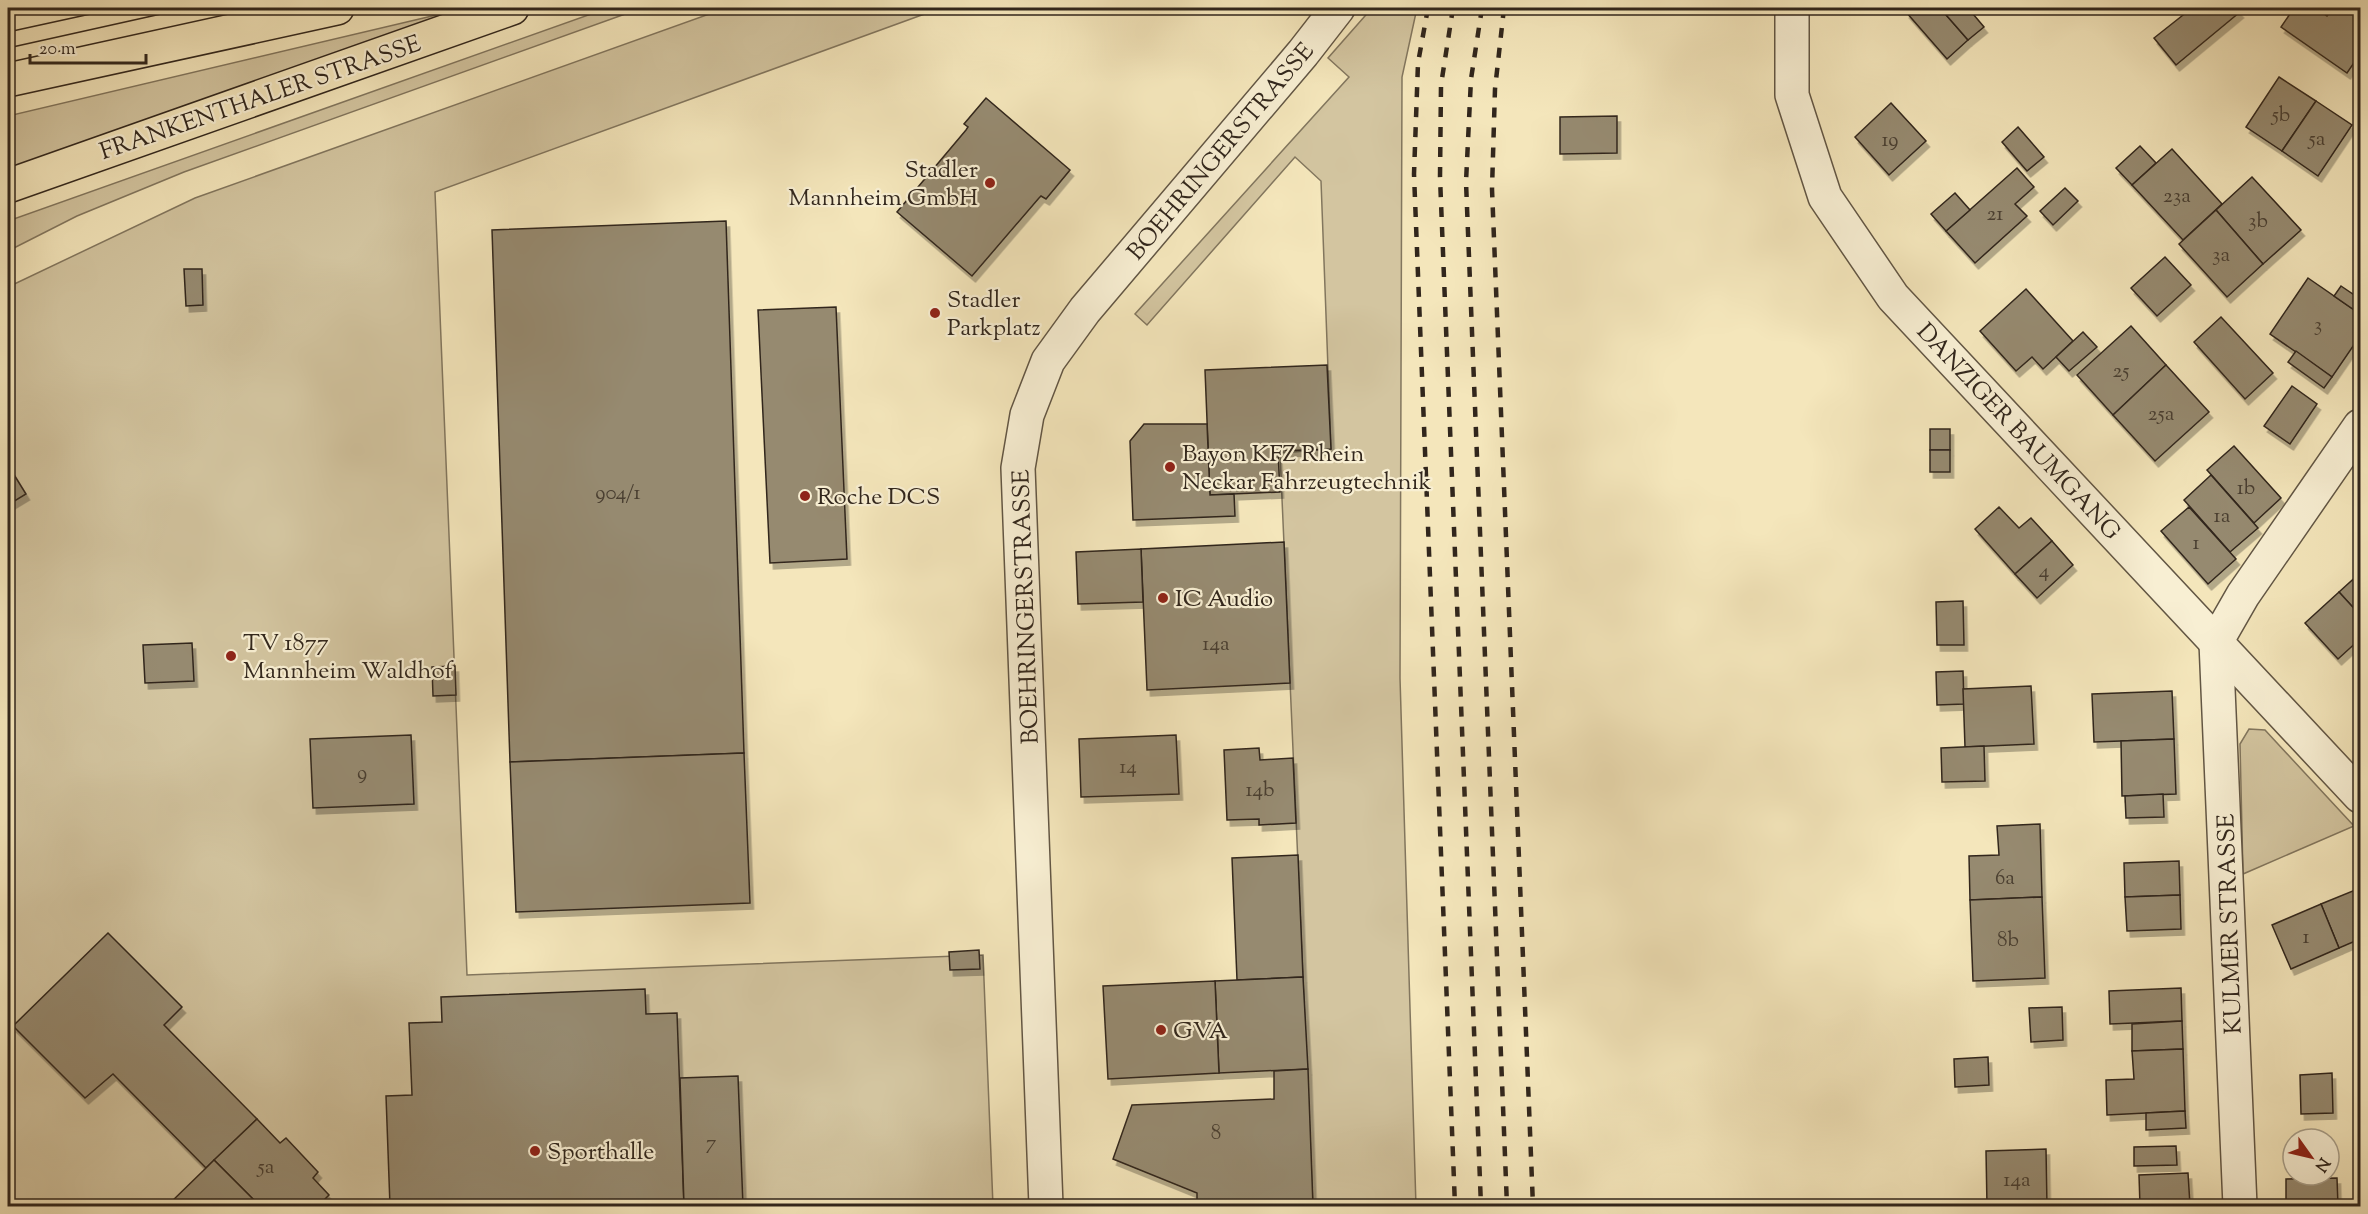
<svg xmlns="http://www.w3.org/2000/svg" width="2368" height="1214" font-family="'Sorts Mill Goudy',serif">
<style>
.green{fill:#d3c5a0;stroke:#82765e;stroke-width:1.5}
.building{fill:#968a6f;stroke:#31261c;stroke-width:1.5;filter:url(#shadow)}
.lines{fill:none;stroke-linecap:round;stroke-linejoin:round}
.minor-casing{stroke:#625644;stroke-width:36}
.major-casing{stroke:#31261c;stroke-width:36}
.minor{stroke:#f8efd3;stroke-width:33}
.major{stroke:#f4e6bb;stroke-width:33}
.tram{stroke:#31261c;stroke-width:1.5}
.rail{stroke:#31261c;stroke-width:4.5;stroke-dasharray:10 10;stroke-linecap:butt}
.poi-dot{fill:#8f2418;stroke:#f8efd3;stroke-width:2}
.labels{text-anchor:middle;stroke-width:4.5;stroke-linejoin:round;paint-order:stroke}
.number-label{font-size:21px;fill:#4a3f31}
.street-label{font-size:24px;fill:#31261c;stroke:#f8efd3}
.poi-label{font-size:24px;fill:#31261c;stroke:#f8efd3;text-anchor:start}
</style>
<defs>
<filter id="shadow"><feDropShadow dx="3.5" dy="6" stdDeviation="0" flood-color="#0004"/></filter>
</defs>
<rect width="100%" height="100%" fill="#f4e6bb"/>
<filter id="stains"><feTurbulence type="fractalNoise" baseFrequency=".00333" numOctaves="4"/><feColorMatrix values="0 0 0 0 .2 0 0 0 0 .09 0 0 0 0 .02 0 0 0 .5 -.17"/></filter>
<radialGradient id="worn" r=".72"><stop offset=".6" stop-color="#630" stop-opacity="0"/><stop offset="1" stop-color="#630" stop-opacity=".3"/></radialGradient>
<g class="green">
<polygon points="466,8 8,174 8,116"/>
<polygon points="608,8 642,8 184,172 77,216 8,251 8,221"/>
<polygon points="726,8 941,8 435,192 467,975 983,955 993,1206 8,1206 8,287 195,198"/>
<polygon points="1372,8 1417,8 1402,77 1400,678 1416,1206 1313,1206 1280,453 1331,449 1321,181 1295,157 1147,325 1135,314 1349,77 1328,58"/>
<polygon points="2249,729 2265,730 2354,826 2243,874 2240,744"/>
</g>
<g class="building">
<polygon points="1911,8 1940,8 1968,40 1947,59 1906,12"/>
<polygon points="1940,8 1968,8 1984,27 1968,40"/>
<polygon points="2192,8 2236,8 2240,12 2176,65 2154,38"/>
<polygon points="2294,8 2315,8 2327,16 2333,8 2360,8 2360,54 2347,73 2281,27"/>
<polygon points="2279,77 2316,101 2282,151 2246,127"/>
<polygon points="986,98 1070,170 1046,199 1041,196 1039,198 972,276 897,212 966,130 968,127 964,124"/>
<polygon points="2316,101 2352,125 2318,176 2282,151"/>
<polygon points="1891,103 1926,141 1889,175 1855,137"/>
<polygon points="1617,116 1617,153 1560,154 1560,117"/>
<polygon points="2018,127 2044,157 2027,171 2002,142"/>
<polygon points="2140,146 2156,163 2132,185 2116,168"/>
<polygon points="2172,149 2222,204 2183,240 2132,185"/>
<polygon points="2017,168 2034,187 2015,204 2027,216 1975,263 1946,231"/>
<polygon points="2252,177 2301,230 2263,264 2216,210"/>
<polygon points="2065,188 2078,201 2053,225 2040,211"/>
<polygon points="1955,193 1970,210 1946,231 1931,214"/>
<polygon points="2216,210 2263,264 2227,297 2179,244"/>
<polygon points="726,221 744,753 510,762 492,230"/>
<polygon points="2165,257 2191,285 2157,316 2131,288"/>
<polygon points="184,269 202,269 203,305 186,306"/>
<polygon points="2308,278 2360,314 2360,336 2332,377 2270,334"/>
<polygon points="2341,286 2360,299 2360,314 2334,296"/>
<polygon points="2026,289 2073,341 2043,369 2032,357 2016,371 1980,331"/>
<polygon points="836,307 847,559 770,563 758,310"/>
<polygon points="2221,317 2273,373 2245,399 2194,342"/>
<polygon points="2131,326 2166,365 2113,415 2077,375"/>
<polygon points="2083,332 2097,347 2069,371 2056,357"/>
<polygon points="2296,351 2332,377 2324,388 2288,362"/>
<polygon points="1327,365 1331,449 1278,451 1280,492 1210,495 1205,370"/>
<polygon points="2166,365 2209,412 2155,461 2113,415"/>
<polygon points="2292,386 2317,404 2290,444 2264,426"/>
<polygon points="1144,424 1207,424 1210,495 1234,494 1235,516 1133,520 1130,441"/>
<rect x="1930" y="429" width="20" height="21"/>
<polygon points="2234,446 2281,498 2254,523 2207,470"/>
<rect x="1930" y="450" width="20" height="22"/>
<polygon points="8,465 26,494 8,505"/>
<polygon points="2211,475 2258,528 2230,552 2184,500"/>
<polygon points="1999,507 2019,528 2031,518 2052,541 2015,574 1975,529"/>
<polygon points="2189,507 2236,559 2208,584 2161,531"/>
<polygon points="2052,541 2073,565 2037,598 2015,574"/>
<polygon points="1284,542 1290,683 1147,690 1141,549"/>
<polygon points="1141,549 1143,602 1078,604 1076,552"/>
<polygon points="2360,573 2360,615 2339,592"/>
<polygon points="2339,592 2360,615 2360,639 2338,659 2305,623"/>
<polygon points="1963,601 1964,645 1937,645 1936,602"/>
<polygon points="192,643 194,681 145,683 143,645"/>
<polygon points="455,666 456,695 433,696 432,667"/>
<polygon points="1963,671 1964,704 1937,705 1936,672"/>
<polygon points="2031,686 2034,744 1965,747 1963,689"/>
<polygon points="2172,691 2174,739 2094,742 2092,694"/>
<polygon points="411,735 414,804 313,808 310,739"/>
<polygon points="1176,735 1179,794 1081,797 1079,739"/>
<polygon points="2174,739 2176,794 2122,796 2121,741"/>
<polygon points="1984,746 1985,781 1942,782 1941,748"/>
<polygon points="1259,748 1260,760 1293,758 1296,823 1259,825 1259,819 1227,820 1224,750"/>
<polygon points="744,753 750,903 516,912 510,762"/>
<polygon points="2163,794 2164,817 2126,818 2125,796"/>
<polygon points="2040,824 2042,897 1970,900 1969,856 1999,855 1997,826"/>
<polygon points="1298,855 1303,977 1237,980 1232,858"/>
<polygon points="2179,861 2180,895 2125,897 2124,863"/>
<polygon points="2360,888 2360,939 2339,948 2321,904"/>
<polygon points="2180,895 2181,929 2127,931 2125,897"/>
<polygon points="2042,897 2045,978 1973,981 1970,900"/>
<polygon points="2321,904 2339,948 2291,969 2272,925"/>
<polygon points="108,933 182,1007 164,1025 257,1119 206,1168 113,1074 85,1098 13,1026"/>
<polygon points="979,950 980,969 950,970 949,952"/>
<polygon points="1303,977 1308,1069 1219,1073 1215,981"/>
<polygon points="1215,981 1219,1073 1108,1079 1103,986"/>
<polygon points="2181,988 2182,1021 2110,1024 2109,991"/>
<polygon points="645,989 646,1014 677,1013 684,1206 390,1206 386,1096 412,1095 409,1023 442,1022 441,997"/>
<polygon points="2062,1007 2063,1040 2031,1042 2029,1008"/>
<polygon points="2182,1021 2183,1049 2132,1051 2132,1024"/>
<polygon points="2183,1049 2185,1111 2107,1115 2106,1080 2134,1079 2132,1051"/>
<polygon points="1988,1057 1989,1085 1955,1087 1954,1059"/>
<polygon points="1308,1069 1313,1206 1197,1206 1197,1193 1113,1159 1132,1105 1274,1099 1274,1071"/>
<polygon points="2332,1073 2333,1113 2301,1114 2300,1075"/>
<polygon points="738,1076 743,1206 684,1206 680,1078"/>
<polygon points="2185,1111 2186,1128 2146,1130 2146,1113"/>
<polygon points="257,1119 280,1143 286,1138 318,1172 313,1178 329,1195 318,1206 260,1206 214,1160"/>
<polygon points="2176,1146 2177,1165 2134,1166 2134,1147"/>
<polygon points="2046,1149 2047,1206 1987,1206 1986,1151"/>
<polygon points="214,1160 260,1206 167,1206 206,1168"/>
<polygon points="2188,1173 2190,1205 2140,1206 2139,1175"/>
<polygon points="2337,1178 2338,1206 2286,1206 2286,1179"/>
</g>
<g class="lines">
<g class="minor-casing">
<g id="minor">
<polyline points="1792,8 1792,95 1825,197 1893,297 2360,796"/>
<polyline points="1046,1206 1018,468 1027,415 1048,361 1085,310 1303,53 1338,8"/>
<polyline points="2240,1206 2216,642 2243,595 2360,426"/>
</g>
</g>
<g class="major-casing">
<g id="major">
<polyline points="8,80 337,8"/>
<polyline points="8,186 512,8"/>
</g>
</g>
<use href="#minor" class="minor"/>
<use href="#major" class="major"/>
<g class="tram">
<polyline points="8,32 118,8"/>
<polyline points="8,48 188,8"/>
</g>
<g class="rail">
<polyline points="1428,8 1418,63 1414,174 1455,1206"/>
<polyline points="1453,8 1441,85 1440,177 1481,1206"/>
<polyline points="1482,8 1471,79 1466,182 1507,1206"/>
<polyline points="1504,8 1495,89 1492,189 1533,1206"/>
</g>
</g>
<g class="poi-dot">
<circle cx="990" cy="183" r="6"/>
<circle cx="935" cy="313" r="6"/>
<circle cx="1170" cy="467" r="6"/>
<circle cx="805" cy="496" r="6"/>
<circle cx="1163" cy="598" r="6"/>
<circle cx="231" cy="656" r="6"/>
<circle cx="1161" cy="1030" r="6"/>
<circle cx="535" cy="1151" r="6"/>
</g>
<g class="labels">
<g class="number-label">
<text x="2281" y="121">5b</text>
<text x="2317" y="145">5a</text>
<text x="1890" y="146">19</text>
<text x="2177" y="202">23a</text>
<text x="1995" y="220">21</text>
<text x="2258" y="227">3b</text>
<text x="2221" y="261">3a</text>
<text x="2318" y="331">3</text>
<text x="2121" y="377">25</text>
<text x="2161" y="420">25a</text>
<text x="2246" y="494">1b</text>
<text x="618" y="499">904/1</text>
<text x="2222" y="522">1a</text>
<text x="2196" y="549">1</text>
<text x="2044" y="577">4</text>
<text x="1216" y="650">14a</text>
<text x="1128" y="773">14</text>
<text x="362" y="779">9</text>
<text x="1260" y="796">14b</text>
<text x="2005" y="884">6a</text>
<text x="2306" y="943">1</text>
<text x="2008" y="946">8b</text>
<text x="1216" y="1139">8</text>
<text x="711" y="1149">7</text>
<text x="266" y="1173">5a</text>
<text x="2017" y="1186">14a</text>
</g>
<g class="street-label">
<text transform="translate(260 97) rotate(-19)" y="8">FRANKENTHALER STRASSE</text>
<text transform="translate(1220 151) rotate(-50)" y="8">BOEHRINGERSTRASSE</text>
<text transform="translate(2019 431) rotate(47)" y="8">DANZIGER BAUMGANG</text>
<text transform="translate(1025 607) rotate(-92)" y="8">BOEHRINGERSTRASSE</text>
<text transform="translate(2229 924) rotate(-92)" y="8">KULMER STRASSE</text>
</g>
<g class="poi-label">
<text x="978" y="177" text-anchor="end">Stadler<tspan x="978" dy="28">Mannheim GmbH</tspan></text>
<text x="947" y="307">Stadler<tspan x="947" dy="28">Parkplatz</tspan></text>
<text x="1182" y="461">Bayon KFZ Rhein<tspan x="1182" dy="28">Neckar Fahrzeugtechnik</tspan></text>
<text x="817" y="504">Roche DCS</text>
<text x="1175" y="606">IC Audio</text>
<text x="243" y="650">TV 1877<tspan x="243" dy="28">Mannheim Waldhof</tspan></text>
<text x="1173" y="1038">GVA</text>
<text x="547" y="1159">Sporthalle</text>
</g>
</g>
<rect width="2368" height="1214" fill="none" stroke="#f4e6bb" stroke-width="30"/>
<rect x="9" y="9" width="2350" height="1196" fill="none" stroke="#31261c" stroke-width="3"/>
<rect x="15" y="15" width="2338" height="1184" fill="none" stroke="#31261c" stroke-width="1.5"/>
<g transform="translate(2311 1157) rotate(124)"><circle r="28" fill="#f8efd3" stroke="#a89f8a" stroke-width="1.5"/>
<path d="M0-4.5L10 22L0 15L-10 22Z" fill="#8f2418"/>
<text y="-9" font-size="16" font-weight="bold" text-anchor="middle" fill="#31261c">N</text>
</g>
<path d="M30 54v9h116v-9" fill="none" stroke="#31261c" stroke-width="3"/>
<text x="39" y="54" font-size="18" fill="#31261c" stroke="#f8efd3" stroke-width="4.5" paint-order="stroke">20 m</text>
<rect width="100%" height="100%" filter="url(#stains)"/>
<rect width="100%" height="100%" fill="url(#worn)"/>
</svg>
